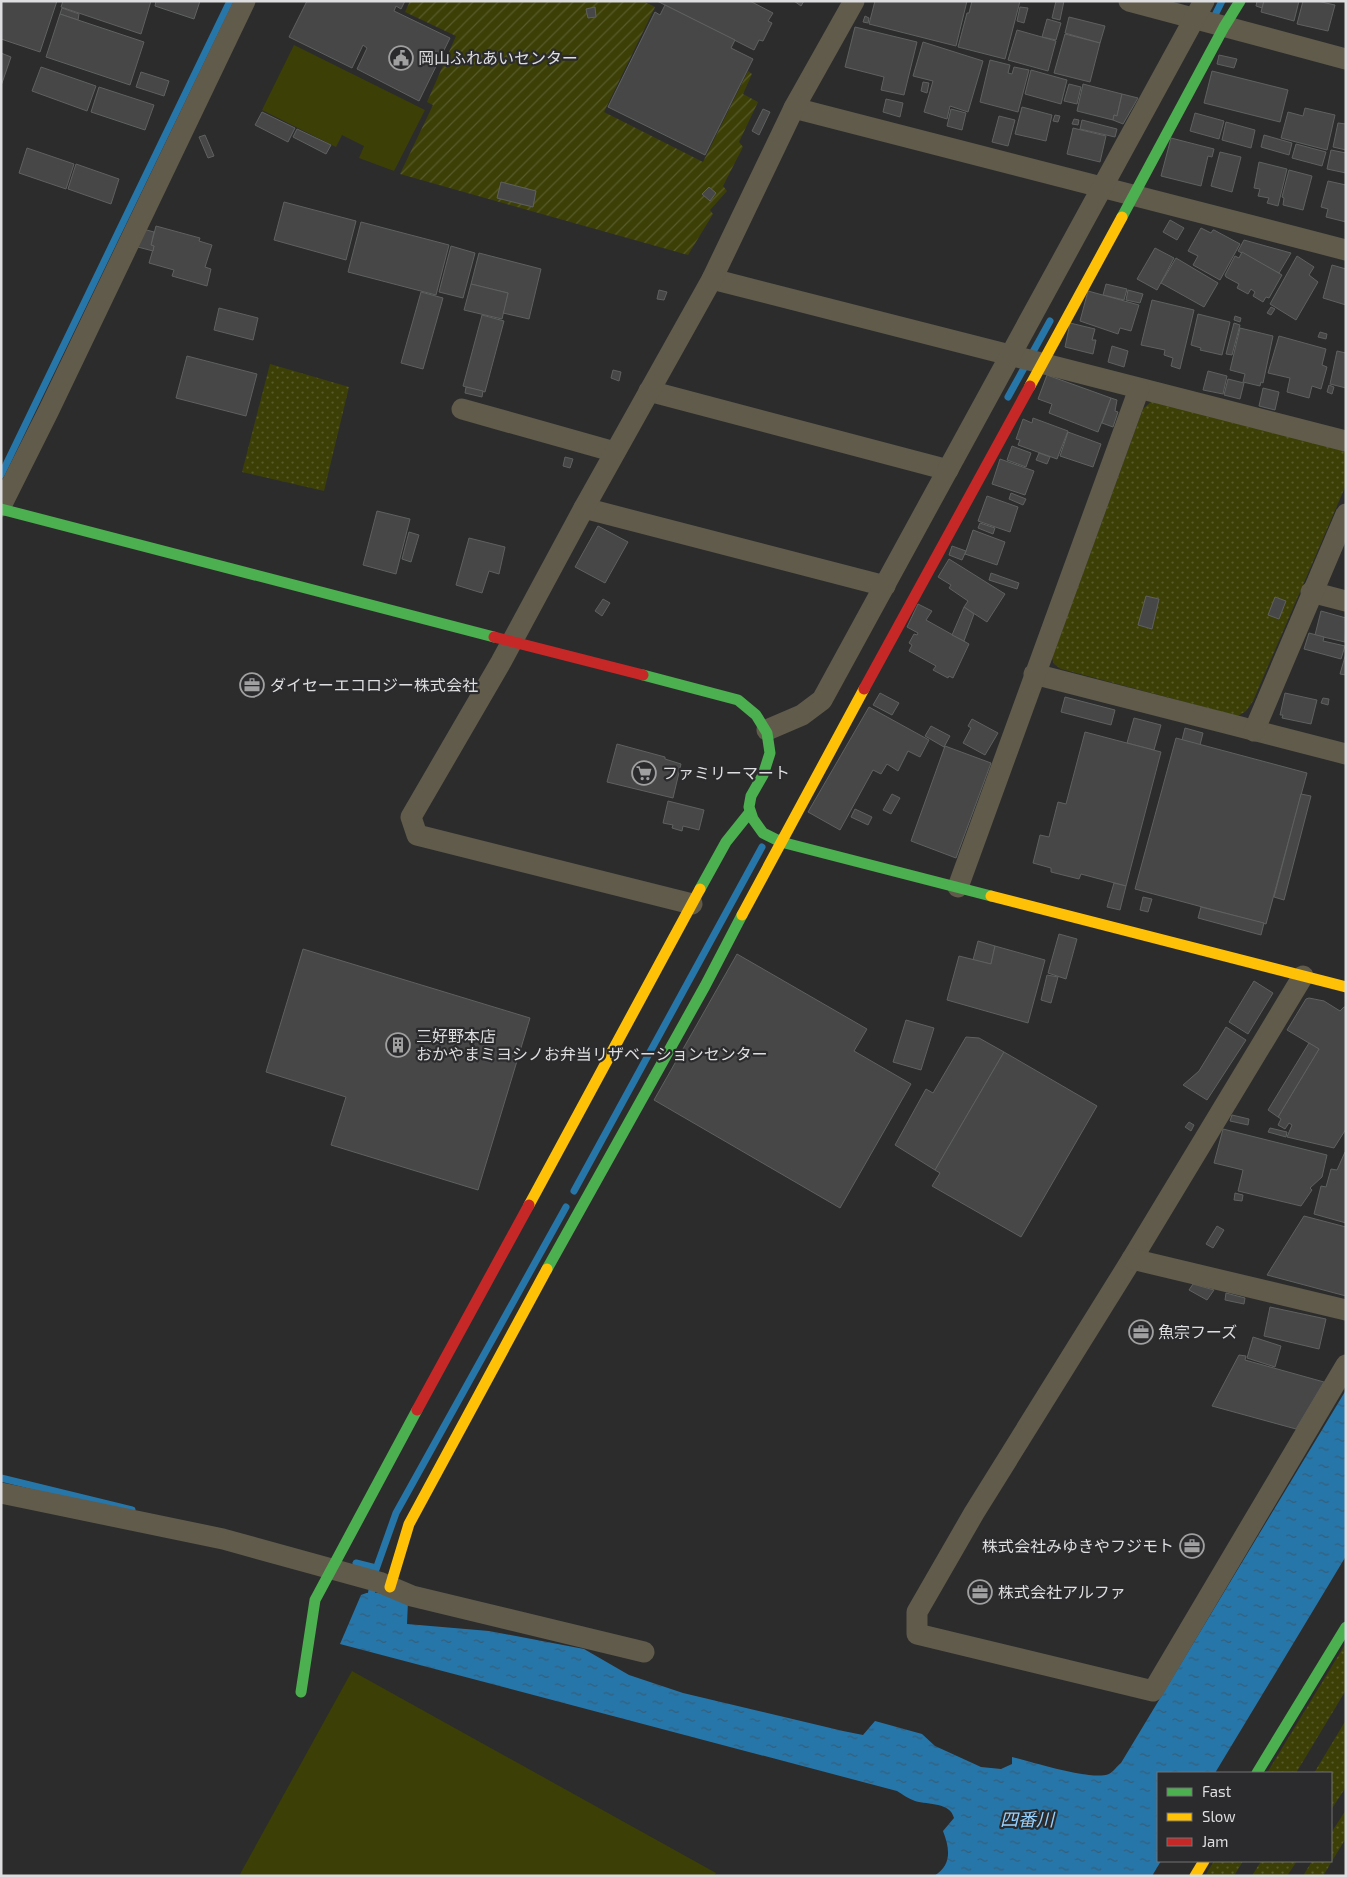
<svg xmlns="http://www.w3.org/2000/svg" width="1347" height="1877" font-family="'Exo 2','Noto Sans JP',sans-serif">
<style>
.grass{fill:url(#grass-dots)}
.garden{fill:url(#garden-furrows)}
.pitch{fill:#3c4006}
.water{fill:url(#water-ripples)}
.lines{fill:none;stroke-linecap:round;stroke-linejoin:round}
.stream{stroke:#2776a9;stroke-width:7}
.building{fill:#474748;stroke:#5f6060}
.street{stroke:#615b4c;stroke-width:21}
.fast{stroke:#4caf50;stroke-width:11}
.slow{stroke:#ffc107;stroke-width:11}
.jam{stroke:#c62828;stroke-width:11}
.labels{text-anchor:middle;stroke-width:4.5;stroke-linejoin:round;paint-order:stroke}
.poi-label{font-size:16px;fill:#dedee0;stroke:#2b2b2d;text-anchor:start}
.water-label{font-size:18px;font-style:italic;fill:#96d1ff;stroke:#2b2b2d}
</style>
<defs>
<pattern id="grass-dots" width="8" height="8" patternUnits="userSpaceOnUse" patternTransform="scale(1.25)"><rect width="8" height="8" fill="#3c4006"/><path d="M2 2h.1M6 6h.1" fill="none" stroke="#585b2a" stroke-width="1.8" stroke-linecap="round"/></pattern>
<pattern id="garden-furrows" width="10" height="10" patternUnits="userSpaceOnUse" patternTransform="scale(1.25)"><rect width="10" height="10" fill="#3c4006"/><path d="M-1 1l2-2M0 10L10 0M9 11l2-2" fill="none" stroke="#585b2a"/></pattern>
<pattern id="water-ripples" width="26" height="14" patternUnits="userSpaceOnUse" patternTransform="scale(1.25)"><rect width="26" height="14" fill="#2776a9"/><path d="M2 4q2-2 4 0t4 0M15 11q2-2 4 0t4 0" fill="none" stroke="#345f7b"/></pattern>
</defs>
<rect width="100%" height="100%" fill="#2c2c2c"/>
<g class="grass">
<polygon points="270,364 349,387 324,491 242,472"/>
<polygon points="1153,400 1346,450 1346,485 1253,701 1246,711 1238,716 1061,669 1054,664 1052,658 1143,409"/>
<polygon points="1346,1643 1346,1690 1296,1773 1267,1773"/>
<polygon points="1346,1720 1346,1787 1331,1810 1331,1773 1314,1773"/>
<polygon points="1346,1810 1346,1838 1323,1876 1303,1876 1312,1861 1331,1861 1331,1833"/>
<polygon points="1214,1861 1243,1861 1234,1876 1205,1876"/>
<polygon points="1261,1861 1297,1861 1287,1876 1252,1876"/>
</g>
<polygon class="garden" points="410,1 643,1 655,7 604,112 703,162 748,71 752,74 743,94 758,102 739,142 743,147 723,186 727,191 710,210 713,214 688,255 400,174 433,105 427,102 456,36 405,12"/>
<g class="pitch">
<polygon points="294,45 425,110 394,171 359,158 364,146 342,135 336,147 262,110"/>
<polygon points="352,1671 716,1873 714,1876 239,1876"/>
</g>
<path class="water" d="M1346 1390V1556L1215 1773H1158V1861H1161L1152 1876H934C952 1865 950 1849 943 1831L954 1818C950 1802 929 1805 915 1801 909 1799 902 1794 897 1791L340 1644 361 1595C374 1588 393 1597 408 1601L407 1624 489 1631 584 1649 629 1675 683 1693 843 1731 863 1735 875 1721 922 1734 935 1746 981 1767 1001 1769 1012 1764V1757C1033 1762 1091 1781 1109 1774 1113 1772 1117 1766 1121 1763Z"/>
<g class="lines">
<g class="stream">
<polyline points="1212,21 1222,1"/>
<polyline points="1008,397 1050,321"/>
<polyline points="1,475 230,1"/>
<polyline points="574,1191 762,847"/>
<polyline points="1,1478 132,1510"/>
<polyline points="356,1563 376,1568"/>
<polyline points="372,1600 371,1596 375,1572 396,1513 566,1207"/>
</g>
</g>
<g class="building">
<polygon points="1,1 57,1 40,52 1,39"/>
<polygon points="63,1 151,1 141,34 61,7"/>
<polygon points="156,1 200,1 194,19 155,6"/>
<polygon points="307,1 405,1 401,9 396,6 394,11 450,38 419,101 357,69 367,48 363,45 352,68 289,37"/>
<polygon points="657,1 750,1 773,13 768,21 772,23 763,41 759,40 754,50"/>
<polygon points="794,1 804,1 801,6"/>
<polygon points="875,1 967,1 956,46 869,24"/>
<polygon points="972,1 1020,1 1005,59 958,47 967,13 969,13"/>
<polygon points="1056,1 1064,1 1060,20 1052,18"/>
<polygon points="1257,1 1264,1 1262,8 1256,6"/>
<polygon points="1264,1 1299,1 1294,21 1261,12"/>
<polygon points="1303,1 1317,1 1335,5 1328,31 1297,24"/>
<polygon points="665,5 735,40 731,48 753,59 705,155 608,107 655,12 660,15"/>
<polygon points="595,7 596,17 588,18 586,9"/>
<polygon points="1020,7 1028,8 1024,23 1017,21"/>
<polygon points="62,8 79,14 78,20 60,14"/>
<polygon points="60,14 144,42 130,85 46,57"/>
<polygon points="865,16 869,18 868,23 863,22"/>
<polygon points="1069,17 1105,26 1100,43 1065,33"/>
<polygon points="1047,19 1061,23 1056,40 1042,37"/>
<polygon points="855,27 917,42 904,95 881,90 884,77 845,67"/>
<polygon points="1017,30 1056,41 1048,71 1008,60"/>
<polygon points="1065,34 1100,43 1090,82 1054,73"/>
<polygon points="923,42 983,61 968,112 950,106 947,119 924,112 933,81 913,76"/>
<polygon points="1,53 11,57 1,86"/>
<polygon points="1219,55 1237,59 1234,68 1217,64"/>
<polygon points="990,60 1010,65 1008,73 1012,74 1014,67 1029,70 1018,112 980,102"/>
<polygon points="41,67 96,86 87,111 32,91"/>
<polygon points="1031,70 1067,80 1061,104 1025,94"/>
<polygon points="1212,71 1288,90 1280,122 1204,103"/>
<polygon points="141,72 169,81 164,96 136,87"/>
<polygon points="923,82 929,83 927,93 921,91"/>
<polygon points="1069,84 1081,87 1077,104 1064,101"/>
<polygon points="1083,84 1122,94 1117,116 1114,115 1113,120 1077,111"/>
<polygon points="99,87 154,105 145,130 91,112"/>
<polygon points="1122,94 1138,98 1123,124 1113,120 1114,115 1117,116"/>
<polygon points="886,99 903,103 900,117 883,112"/>
<polygon points="1022,107 1052,115 1046,141 1015,134"/>
<polygon points="1305,108 1335,115 1327,150 1281,138 1288,112 1303,116"/>
<polygon points="763,109 770,112 759,135 752,131"/>
<polygon points="951,109 966,113 962,130 947,126"/>
<polygon points="262,112 295,128 288,142 255,125"/>
<polygon points="1195,113 1224,121 1219,139 1190,131"/>
<polygon points="1055,115 1060,116 1058,122 1053,121"/>
<polygon points="999,116 1015,120 1008,146 992,142"/>
<polygon points="1074,119 1079,120 1078,125 1072,124"/>
<polygon points="1082,120 1117,129 1115,137 1080,129"/>
<polygon points="1226,122 1255,130 1251,148 1222,140"/>
<polygon points="1338,123 1346,124 1346,150 1333,147"/>
<polygon points="1073,128 1106,136 1100,162 1067,154"/>
<polygon points="297,129 331,145 326,154 293,137"/>
<polygon points="205,135 214,156 208,158 199,137"/>
<polygon points="1264,135 1292,143 1289,155 1261,147"/>
<polygon points="1171,138 1214,149 1212,157 1208,156 1201,186 1161,176"/>
<polygon points="1296,144 1326,152 1322,166 1292,158"/>
<polygon points="27,148 74,164 66,189 19,173"/>
<polygon points="1331,150 1346,153 1346,173 1327,169"/>
<polygon points="1220,152 1241,157 1232,192 1211,186"/>
<polygon points="1259,162 1287,169 1278,206 1267,203 1269,198 1258,196 1260,189 1254,188"/>
<polygon points="76,164 119,179 111,204 68,189"/>
<polygon points="1289,170 1312,176 1303,210 1283,205 1284,198 1282,197"/>
<polygon points="1328,181 1346,185 1346,222 1326,217 1328,209 1321,207"/>
<polygon points="501,182 536,191 533,207 497,198"/>
<polygon points="709,187 716,193 710,201 702,194"/>
<polygon points="284,202 356,221 346,260 274,240"/>
<polygon points="1170,220 1184,228 1177,240 1163,232"/>
<polygon points="361,222 449,245 436,295 348,272"/>
<polygon points="156,226 200,238 199,241 212,245 205,267 211,269 207,286 172,276 174,270 149,263 154,246 151,245"/>
<polygon points="1201,228 1211,233 1213,230 1214,230 1240,244 1220,280 1193,265 1198,256 1188,251"/>
<polygon points="143,229 154,232 151,245 154,246 153,251 134,246"/>
<polygon points="1244,240 1291,253 1279,273 1238,251"/>
<polygon points="451,246 475,253 463,298 439,292"/>
<polygon points="1155,248 1174,258 1157,290 1137,279"/>
<polygon points="1242,252 1282,275 1269,298 1266,297 1263,302 1253,296 1255,292 1251,289 1248,294 1237,288 1239,284 1226,277 1225,275 1235,256 1239,258"/>
<polygon points="479,253 541,269 529,319 503,313 508,293 471,284"/>
<polygon points="1297,256 1314,267 1309,275 1318,282 1296,320 1270,304"/>
<polygon points="1176,258 1218,283 1204,307 1161,283"/>
<polygon points="1332,265 1346,269 1346,305 1323,298"/>
<polygon points="471,284 508,293 502,319 464,310"/>
<polygon points="1106,284 1127,289 1124,300 1103,295"/>
<polygon points="659,290 667,292 664,300 657,299"/>
<polygon points="1128,290 1143,294 1140,303 1126,300"/>
<polygon points="1088,291 1139,305 1131,331 1120,328 1118,334 1080,321"/>
<polygon points="421,292 443,298 423,369 401,363"/>
<polygon points="1152,300 1194,310 1180,369 1171,366 1173,358 1164,355 1165,350 1141,345"/>
<polygon points="1271,307 1275,309 1271,315 1267,313"/>
<polygon points="219,308 258,318 253,340 214,330"/>
<polygon points="1198,314 1230,322 1222,355 1200,350 1201,348 1191,345"/>
<polygon points="482,315 504,321 485,392 463,386"/>
<polygon points="1235,316 1241,318 1240,322 1234,320"/>
<polygon points="1070,323 1095,329 1092,340 1096,340 1093,354 1065,347"/>
<polygon points="1234,323 1240,325 1232,355 1226,354"/>
<polygon points="1240,328 1273,336 1263,383 1261,382 1260,386 1243,382 1245,374 1230,370"/>
<polygon points="1320,332 1327,334 1326,339 1318,337"/>
<polygon points="1279,336 1326,349 1322,365 1327,367 1321,389 1312,386 1309,398 1287,392 1290,378 1268,373"/>
<polygon points="1112,346 1128,351 1124,367 1108,362"/>
<polygon points="1337,351 1346,353 1346,388 1330,384"/>
<polygon points="187,356 257,374 246,416 176,398"/>
<polygon points="613,370 621,372 619,381 611,378"/>
<polygon points="1208,371 1227,376 1223,394 1203,390"/>
<polygon points="1047,375 1111,398 1098,432 1049,413 1052,404 1038,399"/>
<polygon points="1228,379 1244,383 1240,399 1224,395"/>
<polygon points="1329,385 1334,387 1332,394 1327,392"/>
<polygon points="466,387 483,391 482,397 465,393"/>
<polygon points="1263,388 1279,392 1275,410 1259,406"/>
<polygon points="1111,398 1117,400 1115,411 1118,412 1113,427 1102,423"/>
<polygon points="1033,418 1068,431 1057,459 1018,445 1020,440 1016,439 1023,419 1032,423"/>
<polygon points="1068,432 1101,444 1093,467 1060,456"/>
<polygon points="1012,446 1031,453 1026,467 1007,460"/>
<polygon points="1039,453 1050,457 1047,464 1036,460"/>
<polygon points="565,457 573,459 570,468 563,466"/>
<polygon points="1000,459 1034,471 1025,495 992,484"/>
<polygon points="1011,493 1026,499 1023,505 1009,499"/>
<polygon points="987,496 1018,507 1010,532 978,521"/>
<polygon points="377,511 410,519 396,574 363,565"/>
<polygon points="980,523 995,528 993,534 978,528"/>
<polygon points="598,526 628,542 605,583 575,567"/>
<polygon points="973,530 1005,542 997,565 965,554"/>
<polygon points="409,532 419,535 411,562 402,559"/>
<polygon points="469,538 505,547 499,574 489,571 482,593 456,585"/>
<polygon points="952,546 966,551 962,560 949,555"/>
<polygon points="949,559 1005,594 987,622 964,607 968,601 949,588 951,585 938,577"/>
<polygon points="991,573 1019,583 1017,589 989,580"/>
<polygon points="1146,596 1159,599 1152,629 1138,625"/>
<polygon points="1275,597 1286,601 1279,619 1268,615"/>
<polygon points="603,599 610,603 602,616 595,611"/>
<polygon points="918,604 932,611 926,620 969,644 953,678 949,676 948,678 933,670 936,666 909,651 912,645 909,643 914,634 917,635 918,633 907,627"/>
<polygon points="964,607 974,614 964,641 952,635"/>
<polygon points="1321,611 1346,618 1345,642 1315,635"/>
<polygon points="1309,633 1324,637 1323,641 1345,646 1341,659 1304,649"/>
<polygon points="1346,653 1346,675 1340,674"/>
<polygon points="880,693 899,703 892,715 873,705"/>
<polygon points="1285,693 1317,700 1311,724 1282,718 1283,715 1280,715"/>
<polygon points="1065,697 1115,710 1111,725 1061,712"/>
<polygon points="1323,698 1329,699 1328,705 1321,703"/>
<polygon points="869,707 929,740 920,757 908,751 898,771 887,764 881,774 873,770 840,830 808,812"/>
<polygon points="1134,718 1161,725 1154,750 1127,743"/>
<polygon points="972,719 998,733 985,755 963,743 971,728 968,726"/>
<polygon points="931,726 950,736 944,747 925,736"/>
<polygon points="1185,728 1203,733 1200,745 1182,740"/>
<polygon points="1085,732 1161,752 1126,886 1081,874 1079,879 1051,872 1051,868 1033,863 1040,835 1049,837 1058,802 1066,804"/>
<polygon points="1176,738 1307,773 1266,924 1135,889"/>
<polygon points="617,744 665,757 665,759 681,764 673,798 607,782"/>
<polygon points="945,746 991,763 956,858 911,841"/>
<polygon points="892,794 900,798 891,814 883,810"/>
<polygon points="1301,794 1311,796 1284,900 1274,897"/>
<polygon points="668,801 704,810 699,830 683,826 682,831 672,828 673,825 663,823"/>
<polygon points="855,809 872,817 868,825 851,817"/>
<polygon points="1114,883 1126,886 1120,910 1107,907"/>
<polygon points="1143,897 1152,899 1148,912 1140,910"/>
<polygon points="1201,907 1264,923 1261,935 1198,918"/>
<polygon points="1059,934 1077,939 1066,979 1048,973"/>
<polygon points="978,941 995,946 991,964 973,960"/>
<polygon points="995,946 1045,960 1028,1023 947,1000 959,956 991,964"/>
<polygon points="303,949 530,1018 478,1190 331,1145 346,1097 266,1072"/>
<polygon points="737,954 867,1029 854,1051 911,1084 840,1208 654,1100"/>
<polygon points="1047,975 1058,977 1051,1003 1041,1000"/>
<polygon points="1254,981 1273,993 1248,1034 1229,1022"/>
<polygon points="1309,998 1324,1001 1340,1011 1344,1007 1346,1007 1346,1129 1334,1148 1287,1137 1292,1125 1289,1123 1285,1129 1278,1125 1281,1119 1278,1117 1319,1049 1287,1030 1306,999"/>
<polygon points="906,1020 934,1028 921,1070 893,1062"/>
<polygon points="1226,1027 1246,1040 1207,1100 1183,1085 1199,1071"/>
<polygon points="966,1037 979,1038 1004,1052 935,1170 895,1145 926,1089 933,1093"/>
<polygon points="1309,1043 1319,1049 1278,1117 1268,1110"/>
<polygon points="1004,1052 1097,1106 1021,1237 932,1186 940,1173 935,1170"/>
<polygon points="1232,1115 1249,1119 1248,1125 1230,1121"/>
<polygon points="1189,1122 1194,1125 1191,1131 1185,1127"/>
<polygon points="1270,1128 1287,1132 1286,1137 1268,1132"/>
<polygon points="1223,1129 1327,1155 1322,1177 1310,1188 1312,1190 1301,1206 1238,1191 1243,1170 1214,1163"/>
<polygon points="1345,1152 1346,1152 1346,1223 1314,1214 1321,1186 1326,1187 1331,1169 1337,1170"/>
<polygon points="1235,1193 1243,1195 1242,1201 1234,1200"/>
<polygon points="1304,1216 1346,1227 1346,1296 1267,1275"/>
<polygon points="1217,1226 1224,1230 1213,1248 1206,1244"/>
<polygon points="1193,1284 1214,1290 1207,1300 1189,1290"/>
<polygon points="1226,1293 1245,1298 1244,1304 1225,1300"/>
<polygon points="1270,1307 1326,1319 1319,1349 1264,1336"/>
<polygon points="1253,1337 1281,1346 1275,1367 1247,1358"/>
<polygon points="1239,1355 1246,1356 1245,1360 1324,1382 1296,1429 1212,1406"/>
</g>
<g class="lines">
<g class="street">
<polyline points="1129,1 1346,59"/>
<polyline points="794,108 1346,250"/>
<polyline points="712,279 1346,441"/>
<polyline points="649,391 948,470"/>
<polyline points="462,409 615,452"/>
<polyline points="1,506 48,412 245,1"/>
<polyline points="584,508 885,586"/>
<polyline points="1311,592 1346,601"/>
<polyline points="1034,674 1346,754"/>
<polyline points="767,730 802,715 822,700 1204,1"/>
<polyline points="1254,731 1346,514"/>
<polyline points="958,887 1139,389"/>
<polyline points="692,904 417,835 411,817 501,662 584,508 712,279 794,108 854,1"/>
<polyline points="1303,976 1132,1259 974,1513 917,1612 917,1634 1153,1691 1346,1365"/>
<polyline points="1132,1259 1346,1310"/>
<polyline points="1,1493 223,1539 379,1582 412,1596 644,1652"/>
</g>
<g class="fast">
<polyline points="1122,217 1224,27 1240,1"/>
<polyline points="1,509 494,637"/>
<polyline points="643,675 738,700 756,715 767,733 770,753 763,775 751,796 749,807 753,819 763,833 781,842 991,896"/>
<polyline points="700,889 726,842 750,812"/>
<polyline points="547,1269 705,986 742,915"/>
<polyline points="301,1692 315,1600 417,1410"/>
<polyline points="1257,1773 1346,1627"/>
</g>
<g class="slow">
<polyline points="1030,386 1122,217"/>
<polyline points="991,896 1346,987"/>
<polyline points="742,915 864,689"/>
<polyline points="529,1205 700,889"/>
<polyline points="390,1587 409,1524 547,1269"/>
<polyline points="1195,1876 1204,1861"/>
</g>
<g class="jam">
<polyline points="494,637 643,675"/>
<polyline points="864,689 1030,386"/>
<polyline points="417,1410 529,1205"/>
</g>
</g>
<defs>
<g id="civic-ring" transform="scale(1.25)"><circle r="9.5" fill="#2b2b2d" stroke="#a0a0a1" stroke-width="1.5"/><path d="M-.6-6.5H3V-4.5H.6V-3L4-1V1h2V6H-6V1h2V-1L-.6-3ZM-1.2 2.5V6h2.4V2.5Z" fill="#a0a0a1"/></g>
<g id="office-ring" transform="scale(1.25)"><circle r="9.5" fill="#2b2b2d" stroke="#a0a0a1" stroke-width="1.5"/><path d="M-6-3h4V-5.5h4V-3h4V5H-6ZM-1-4.5V-3h2v-1.5ZM-6 0V1H6V0Z" fill="#a0a0a1"/></g>
<g id="supermarket-ring" transform="scale(1.25)"><circle r="9.5" fill="#2b2b2d" stroke="#a0a0a1" stroke-width="1.5"/><path d="M-6-5.5h2.5l.6 2H6L4.5 2H-2.5L-4.4-4H-6ZM-1.5 3.2a1.3 1.3 0 1 0 .1 0ZM3 3.2a1.3 1.3 0 1 0 .1 0Z" fill="#a0a0a1"/></g>
<g id="building-ring" transform="scale(1.25)"><circle r="9.5" fill="#2b2b2d" stroke="#a0a0a1" stroke-width="1.5"/><path d="M-4-6H4V6H1V3H-1V6H-4ZM-2.5-4.3h1.7v1.8h-1.7ZM.8-4.3h1.7v1.8H.8ZM-2.5-1h1.7V.8h-1.7ZM.8-1h1.7V.8H.8Z" fill="#a0a0a1"/></g>
</defs>
<g fill-rule="evenodd">
<use href="#civic-ring" x="401" y="58"/>
<use href="#office-ring" x="252" y="685"/>
<use href="#supermarket-ring" x="644" y="773"/>
<use href="#building-ring" x="398" y="1045"/>
<use href="#office-ring" x="1141" y="1332"/>
<use href="#office-ring" x="1192" y="1546"/>
<use href="#office-ring" x="980" y="1592"/>
</g>
<g class="labels">
<g class="poi-label">
<text x="418" y="64">岡山ふれあいセンター</text>
<text x="270" y="691">ダイセーエコロジー株式会社</text>
<text x="662" y="779">ファミリーマート</text>
<text x="416" y="1042">三好野本店<tspan x="416" dy="18">おかやまミヨシノお弁当リザベーションセンター</tspan></text>
<text x="1158" y="1338">魚宗フーズ</text>
<text x="1174" y="1552" text-anchor="end">株式会社みゆきやフジモト</text>
<text x="998" y="1598">株式会社アルファ</text>
</g>
<g class="water-label">
<text x="1027" y="1826">四番川</text>
</g>
</g>
<rect width="1347" height="1877" fill="none" stroke="#dedee0" stroke-width="5"/>
<rect x="1157" y="1772" width="175" height="90" fill="#2b2b2d" stroke="#737375"/>
<rect x="1167" y="1788" width="25" height="8" fill="#4caf50" stroke="#737375"/>
<text x="1202" y="1797" font-size="15" fill="#dedee0">Fast</text>
<rect x="1167" y="1813" width="25" height="8" fill="#ffc107" stroke="#737375"/>
<text x="1202" y="1822" font-size="15" fill="#dedee0">Slow</text>
<rect x="1167" y="1838" width="25" height="8" fill="#c62828" stroke="#737375"/>
<text x="1202" y="1847" font-size="15" fill="#dedee0">Jam</text>
</svg>
